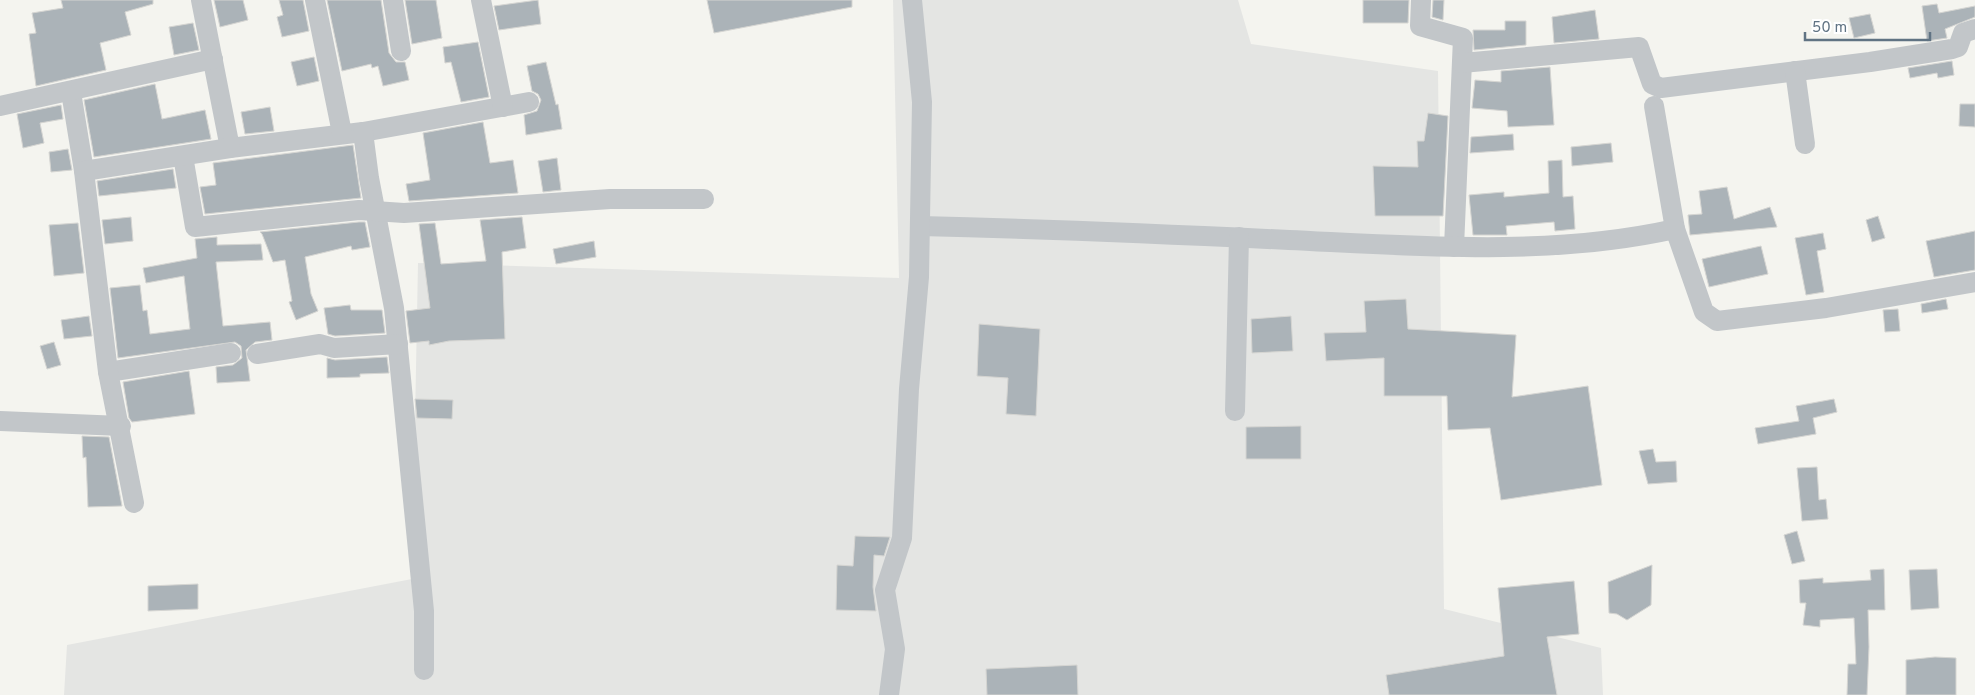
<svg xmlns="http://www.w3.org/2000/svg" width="1975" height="695" font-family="Overpass,sans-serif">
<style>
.built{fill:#e4e5e3}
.building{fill:#abb3b8;stroke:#d5d5d2}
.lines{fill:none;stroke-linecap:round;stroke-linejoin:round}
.street{stroke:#c2c6c9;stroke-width:20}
</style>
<rect width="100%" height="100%" fill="#f4f4ef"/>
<polygon class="built" points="893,0 1238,0 1251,44 1438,71 1444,609 1601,648 1603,695 64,695 67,645 412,579 418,263 899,278"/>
<g class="building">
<polygon points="61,0 153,0 153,4 125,12 131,35 100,43 106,70 36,86 29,34 36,33 32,13 63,8"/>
<polygon points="214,0 243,0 248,20 220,27"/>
<polygon points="279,0 303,0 309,31 282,37 277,17 283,15"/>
<polygon points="327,0 381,0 389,53 396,62 405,62 409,80 383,86 378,66 372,68 371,64 342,71"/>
<polygon points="405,0 436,0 442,38 412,44"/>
<polygon points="538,0 541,24 499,30 494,6"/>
<polygon points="707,0 852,0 852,7 714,33"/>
<polygon points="1363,0 1409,0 1408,23 1363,23"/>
<polygon points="1433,0 1444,0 1443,20 1432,17"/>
<polygon points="1937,4 1939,13 1975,6 1975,17 1945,29 1947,38 1927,41 1922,6"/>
<polygon points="1595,10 1599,39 1554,43 1552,17"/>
<polygon points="1870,14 1875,33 1854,38 1849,18"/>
<polygon points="1505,21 1526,21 1526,45 1474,50 1473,30 1505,30"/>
<polygon points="193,23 199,50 174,55 169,27"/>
<polygon points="478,42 489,97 461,102 451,62 445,63 443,47"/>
<polygon points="314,57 319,81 297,86 291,62"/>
<polygon points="1952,61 1954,75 1938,78 1937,73 1910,78 1908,68"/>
<polygon points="546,62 556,105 558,104 562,129 526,135 524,115 537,111 541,100 538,94 532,91 527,66"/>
<polygon points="1550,67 1554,125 1508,127 1507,111 1472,108 1475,80 1501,82 1501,71"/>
<polygon points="155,84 162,119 205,110 211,139 94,157 84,100"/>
<polygon points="1960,104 1975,104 1975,127 1959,126"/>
<polygon points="61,105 63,119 40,123 44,143 23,148 17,114"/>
<polygon points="270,107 274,131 245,134 241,112"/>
<polygon points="1428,113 1448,116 1443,216 1375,216 1373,166 1418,167 1417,141 1424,141"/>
<polygon points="483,122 490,163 513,160 518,193 409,201 406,184 430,180 423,133"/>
<polygon points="1513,134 1514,150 1470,153 1471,137"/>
<polygon points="1611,143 1613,162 1572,166 1571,147"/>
<polygon points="353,145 361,198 205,214 200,187 216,185 213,163"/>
<polygon points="68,149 72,170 51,172 49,152"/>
<polygon points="557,158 561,190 543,192 538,161"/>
<polygon points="1562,160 1563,197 1573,196 1575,229 1555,231 1554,222 1506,226 1507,235 1473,235 1469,195 1504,192 1504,197 1549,193 1548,161"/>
<polygon points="173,169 176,188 99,196 97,181"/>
<polygon points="1727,187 1734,219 1770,207 1777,227 1690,235 1688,215 1702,214 1699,191"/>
<polygon points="1878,216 1885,238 1872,242 1866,220"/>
<polygon points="131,217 133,241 105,244 102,220"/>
<polygon points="522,217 526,248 502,252 505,339 449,341 429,345 429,341 410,343 406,311 430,308 419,224 435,223 441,264 486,261 480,220"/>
<polygon points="359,222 365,222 370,247 352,250 351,246 305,257 311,294 318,311 296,320 289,302 292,301 285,260 273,262 262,234 260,232"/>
<polygon points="78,223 84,273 54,276 49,225"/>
<polygon points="1975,231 1975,270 1934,277 1926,241"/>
<polygon points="1823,233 1826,249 1817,251 1824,292 1806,295 1795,238"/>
<polygon points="217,237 217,245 261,244 263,260 216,262 223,326 270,322 272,340 255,342 246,350 250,381 217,383 216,367 233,365 242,358 241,346 235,342 118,358 110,288 140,285 143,311 147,310 150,334 190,329 184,276 146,283 143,268 197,258 195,239"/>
<polygon points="594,241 596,257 556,264 553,249"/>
<polygon points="1761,246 1768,274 1709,287 1702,259"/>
<polygon points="1406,299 1408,329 1516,335 1512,397 1588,386 1602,485 1501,500 1490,428 1448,430 1447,396 1384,396 1384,358 1326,361 1324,333 1366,332 1364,301"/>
<polygon points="1946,299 1948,309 1922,313 1921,304"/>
<polygon points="350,305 351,310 382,310 385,333 335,336 328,334 324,308"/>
<polygon points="1898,309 1900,331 1885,332 1883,310"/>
<polygon points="89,316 92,336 64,339 61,320"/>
<polygon points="1291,316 1293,351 1252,353 1251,319"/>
<polygon points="979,324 1040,329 1036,416 1006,414 1008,378 977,376"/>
<polygon points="54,342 61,365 47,369 40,346"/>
<polygon points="387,357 389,373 360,374 360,377 327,378 327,358 335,360"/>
<polygon points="189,371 195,414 132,422 129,418 123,382"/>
<polygon points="415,399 453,400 452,419 417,418"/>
<polygon points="1834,399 1837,412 1813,418 1816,434 1758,444 1755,428 1799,421 1796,406"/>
<polygon points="1301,426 1301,459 1246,459 1246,427"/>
<polygon points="82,436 109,437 122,506 88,507 86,457 83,458"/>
<polygon points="1653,449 1656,462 1676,461 1677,482 1648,484 1639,451"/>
<polygon points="1817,467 1819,500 1826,499 1828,519 1802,521 1797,468"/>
<polygon points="1797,531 1805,561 1792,564 1784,535"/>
<polygon points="855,536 890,537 884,556 874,555 873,587 876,611 836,610 837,565 853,566"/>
<polygon points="1652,565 1651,605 1627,620 1617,614 1609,613 1608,582"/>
<polygon points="1884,569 1885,610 1868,610 1869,647 1867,695 1847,695 1848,664 1856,664 1854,618 1820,620 1820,627 1803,625 1806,603 1800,603 1799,580 1823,578 1823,583 1871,580 1870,570"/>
<polygon points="1937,569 1939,608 1911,610 1909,570"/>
<polygon points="1574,581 1579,634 1547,637 1557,695 1389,695 1386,675 1504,656 1498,588"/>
<polygon points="198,584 198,609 148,611 148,586"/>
<polygon points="1935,657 1956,658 1956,695 1906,695 1906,660"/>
<polygon points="1077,665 1078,695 987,695 986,669"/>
</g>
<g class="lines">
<g class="street">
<polyline points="201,0 230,148 363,132 529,102"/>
<polyline points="315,0 342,133"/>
<polyline points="393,0 401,51"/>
<polyline points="481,0 503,107"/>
<polyline points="1421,0 1420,26 1463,38 1454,247"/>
<polyline points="1462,63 1639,47 1652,84 1661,88 1870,62 1952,49 1958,47 1963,33 1975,29"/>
<polyline points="1795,71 1805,144"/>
<polyline points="71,92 84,171"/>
<polyline points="0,106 213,59"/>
<polyline points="1654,106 1675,229"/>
<polyline points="363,132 369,178 394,308 424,611 424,670"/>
<polyline points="183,156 195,227 359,210 404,213 610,199 704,199"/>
<path d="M920 226C1043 229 1166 234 1289 240 1416 246 1549 257 1675 229L1704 312 1717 321 1826 308 1975 282"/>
<polyline points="257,354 320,344 334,348 398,344"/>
<polyline points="108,372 231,353"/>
<polyline points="1235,411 1239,237"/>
<polyline points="0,421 121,426"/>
<polyline points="134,503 108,372 84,171 230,148"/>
<polyline points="889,695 895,649 885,590 902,538 909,389 919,277 922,102 912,0"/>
</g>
</g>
<path d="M1805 32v8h125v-8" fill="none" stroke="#607383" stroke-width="2.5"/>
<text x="1812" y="32" font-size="15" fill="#607383" stroke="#ffffff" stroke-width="4" paint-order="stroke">50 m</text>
</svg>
